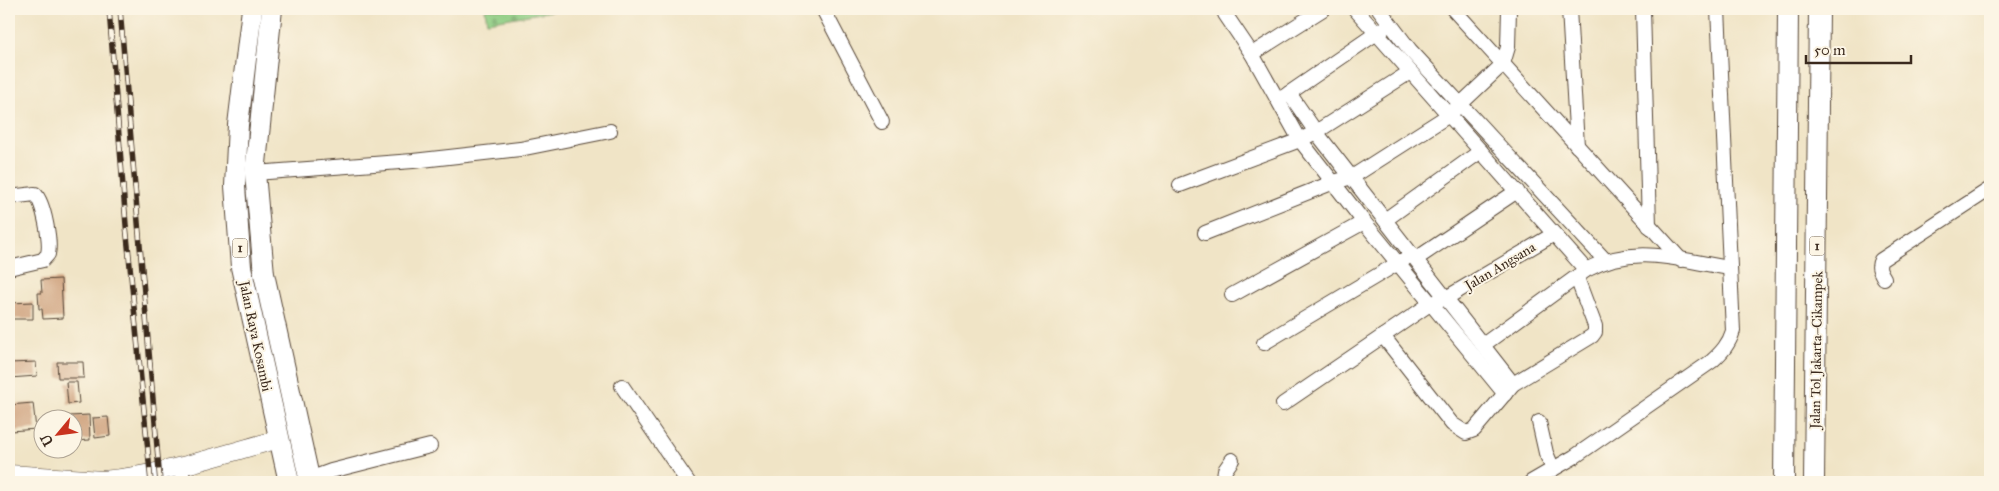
<svg xmlns="http://www.w3.org/2000/svg" width="1999" height="491" font-family="'IM FELL Great Primer',serif">
<style>
.cemetery{fill:url(#cemetery-stones);stroke:#647c50}
.building{fill:#cea07c}
.lines{fill:none;stroke-linecap:round;stroke-linejoin:round}
.minor-casing{stroke:#564637;stroke-width:16}
.major-casing{stroke:#564637;stroke-width:19}
.highway-casing{stroke:#564637;stroke-width:22}
.minor{stroke:#fff;stroke-width:14}
.major{stroke:#fff;stroke-width:18}
.highway{stroke:#fff;stroke-width:20}
.rail-casing{stroke:#3b2a1e;stroke-width:5.5}
.rail{stroke:#fcf5e5;stroke-width:4;stroke-dasharray:11;stroke-linecap:butt}
.labels{text-anchor:middle;stroke-width:4;stroke-linejoin:round;paint-order:stroke}
.shield{fill:#fcf5e5;stroke:#75675a;stroke-width:1}
.shield-label{font-size:12px;font-weight:bold;fill:#3b2a1e}
.street-label{font-size:14px;fill:#3b2a1e;stroke:#fcf5e5}
</style>
<defs>
<pattern id="cemetery-stones" width="16" height="16" patternUnits="userSpaceOnUse" patternTransform="scale(1.25)"><rect width="16" height="16" fill="#8ecd83"/><path d="M2 7V4a2 2 0 0 1 4 0v3zM10 15v-3a2 2 0 0 1 4 0v3z" fill="#7bb071"/></pattern>
</defs>
<rect width="100%" height="100%" fill="#fcf5e5"/>
<filter id="ink" filterUnits="userSpaceOnUse"><feTurbulence type="fractalNoise" baseFrequency=".02" numOctaves="2"/><feDisplacementMap in="SourceGraphic" scale="10" xChannelSelector="R" yChannelSelector="G"/><feConvolveMatrix kernelMatrix="1 2 1 2 8 2 1 2 1" color-interpolation-filters="sRGB"/></filter>
<filter id="wash" filterUnits="userSpaceOnUse"><feTurbulence type="fractalNoise" baseFrequency=".0096" numOctaves="4" result="noise"/><feDisplacementMap in="SourceGraphic" scale="20" xChannelSelector="R" yChannelSelector="G"/><feGaussianBlur stdDeviation="1.12" result="paint"/><feColorMatrix in="noise" values="0 0 0 0 0 0 0 0 0 0 0 0 0 0 0 0 0 1.4 0 .05"/><feComposite in="paint" operator="in"/></filter>
<g filter="url(#wash)">
<rect width="100%" height="100%" fill="#f0e4c6"/>
<polygon class="cemetery" points="485,9 558,9 558,10 487,22"/>
<g id="blocks">
<g class="building">
<polygon points="61,279 63,318 43,319 42,309 39,309 38,293 42,293 41,280"/>
<polygon points="33,302 33,319 9,319 9,303"/>
<polygon points="36,362 37,376 9,378 9,363"/>
<polygon points="57,362 83,362 84,378 58,378"/>
<polygon points="66,382 77,382 79,403 68,404"/>
<polygon points="33,403 36,429 11,431 9,405"/>
<polygon points="89,415 90,440 72,441 72,418 70,418 70,416"/>
<polygon points="108,417 110,436 95,438 93,418"/>
</g>
</g>
</g>
<g filter="url(#ink)">
<use href="#blocks" fill-opacity="0" stroke="#564637" stroke-width="1"/>
<g class="lines">
<g class="minor-casing">
<g id="minor">
<polyline points="823,9 882,122"/>
<polyline points="1355,9 1586,270"/>
<polyline points="1379,9 1410,50 1605,260"/>
<polyline points="1453,9 1681,260"/>
<polyline points="1569,9 1577,146"/>
<polyline points="1643,9 1649,226"/>
<polyline points="1225,14 1252,54 1300,140 1364,222 1505,394"/>
<polyline points="1252,54 1323,9"/>
<polyline points="1289,93 1316,132 1513,384"/>
<polyline points="1282,98 1384,28"/>
<polyline points="255,173 413,161 520,149 610,131"/>
<polyline points="1180,185 1300,140 1316,132 1410,72"/>
<path d="M9 197 35 194C44 203 51 242 48 254 47 256 44 258 43 260L9 268"/>
<polyline points="1385,220 1481,151"/>
<polyline points="1205,233 1334,182 1352,177 1449,115 1503,64 1508,47 1509,9"/>
<polyline points="1416,259 1517,191"/>
<path d="M1884 278C1880 271 1877 267 1881 260L1990 189"/>
<polyline points="1232,295 1364,222"/>
<polyline points="1383,336 1452,424 1466,433 1474,430 1513,384 1592,336 1595,332 1595,326 1577,278"/>
<polyline points="1264,343 1405,259"/>
<path d="M1483 345 1586 270C1637 243 1677 260 1730 268"/>
<polyline points="622,386 688,482"/>
<polyline points="1283,404 1430,304 1446,298 1554,234"/>
<polyline points="1539,422 1546,453 1553,469"/>
<polyline points="181,466 183,482"/>
<polyline points="309,479 331,471 430,446"/>
<polyline points="1223,482 1225,470 1232,460"/>
<path d="M1531 482 1574 457 1712 361C1722 352 1729 344 1733 331L1718 9"/>
</g>
</g>
<g class="major-casing">
<path id="major" d="M9 474 103 480C163 475 220 455 279 439"/>
</g>
<g class="highway-casing">
<g id="highway">
<polyline points="252,9 238,125 235,186 241,267 289,482"/>
<polyline points="272,9 255,173 264,274 310,482"/>
<polyline points="1784,482 1788,9"/>
<polyline points="1814,482 1819,9"/>
</g>
</g>
<use href="#minor" class="minor"/>
<use href="#major" class="major"/>
<use href="#highway" class="highway"/>
<g class="rail-casing">
<g id="rail">
<polyline points="109,9 126,225 151,482"/>
<polyline points="120,9 160,482"/>
</g>
</g>
<use href="#rail" class="rail"/>
</g>
</g>
<g class="labels">
<g class="shield">
<rect x="1809.5" y="236.5" width="15" height="19" rx="4"/>
<rect x="232.5" y="238.5" width="15" height="19" rx="4"/>
</g>
<g class="shield-label">
<text x="1817" y="250">1</text>
<text x="240" y="252">1</text>
</g>
<g class="street-label">
<text transform="translate(1500 266) rotate(-31)" y="5">Jalan Angsana</text>
<text transform="translate(256 336) rotate(78)" y="5">Jalan Raya Kosambi</text>
<text transform="translate(1816 350) rotate(-89)" y="5">Jalan Tol Jakarta–Cikampek</text>
</g>
</g>
<rect width="1999" height="491" fill="none" stroke="#fcf5e5" stroke-width="30"/>
<g transform="translate(58 434) rotate(241)"><circle r="24" fill="#fcf5e5" stroke="#afa495"/>
<path d="M0-4L9 19L0 12L-9 19Z" fill="#c8321e"/>
<text y="-8" font-size="14" font-weight="bold" text-anchor="middle" fill="#3b2a1e">U</text>
</g>
<path d="M1806 55v8h105v-8" fill="none" stroke="#3b2a1e" stroke-width="2.5"/>
<text x="1814" y="55" font-size="15" fill="#3b2a1e" stroke="#fcf5e5" stroke-width="4" paint-order="stroke">50 m</text>
</svg>
